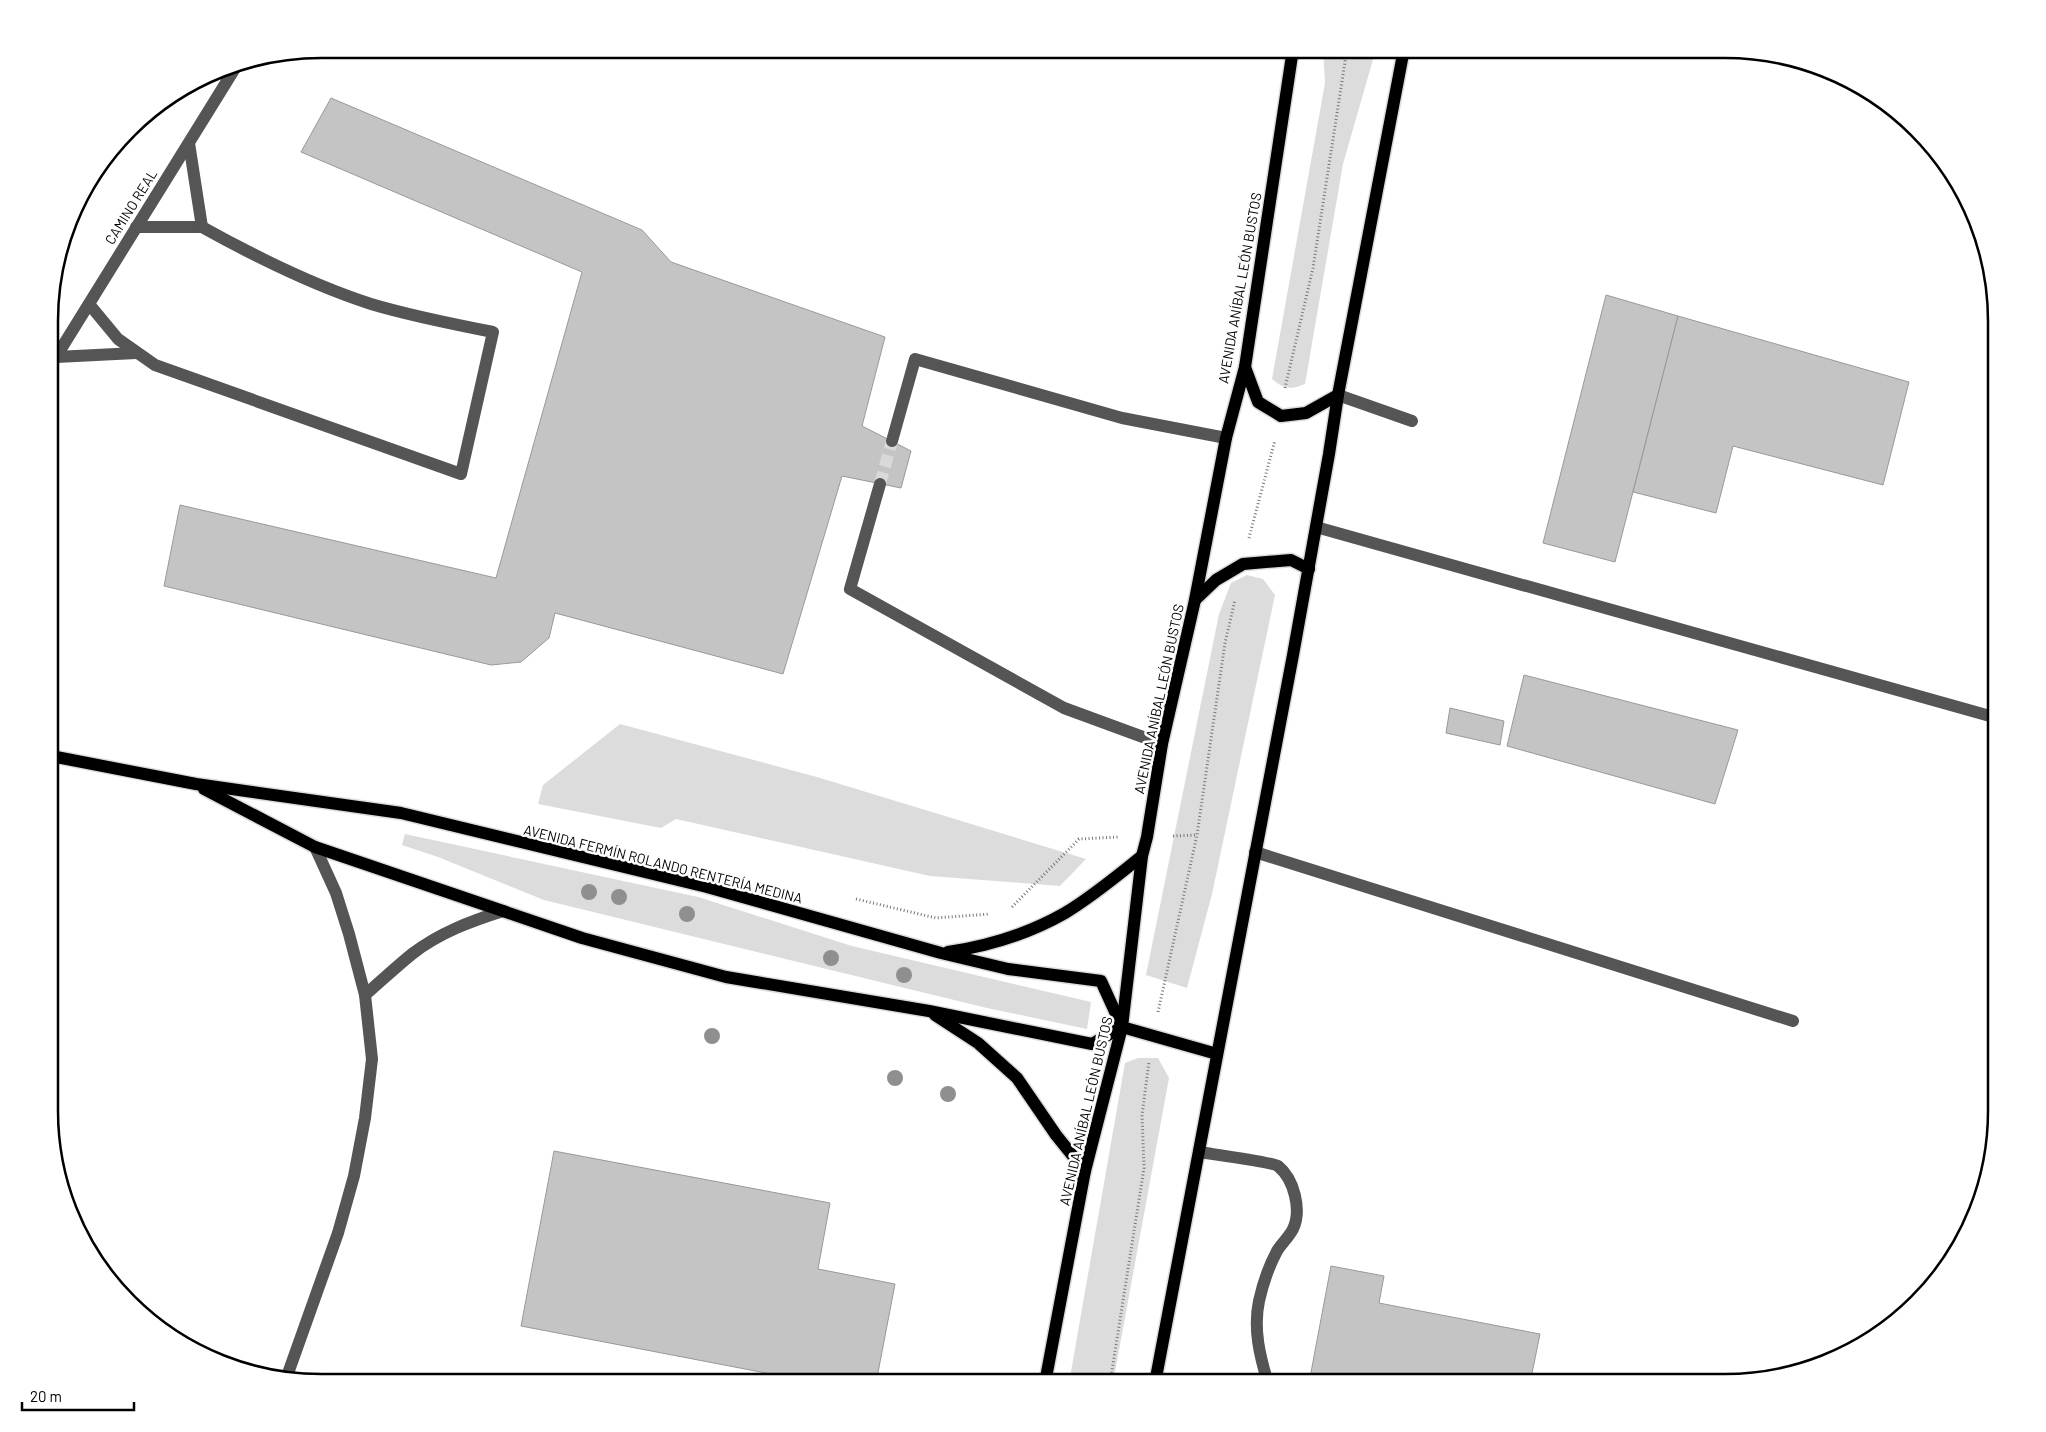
<svg xmlns="http://www.w3.org/2000/svg" width="2046" height="1432" font-family="Barlow,sans-serif">
<style>
.green{fill:#dcdcdc}
.building{fill:#c4c4c4;stroke:#999}
.lines{fill:none;stroke-linecap:round;stroke-linejoin:round}
.minor-tunnel{stroke:#d9d9d9;stroke-width:12;stroke-dasharray:12 6;stroke-linecap:butt}
.major-casing{stroke:#dbdbdb;stroke-width:15}
.path{stroke:#777;stroke-width:3;stroke-dasharray:1 2.5;stroke-linecap:butt}
.minor{stroke:#555;stroke-width:12}
.major{stroke:#000;stroke-width:12}
.tree{fill:#8f8f8f}
.labels{text-anchor:middle;stroke-width:5;stroke-linejoin:round;paint-order:stroke}
.street-label{font-size:14px;fill:#000;stroke:#fff}
.rim{fill:none;stroke:#000;stroke-width:2.5}
</style>
<rect width="100%" height="100%" fill="#fff"/>
<g class="green">
<path d="M1323 49H1376L1343 164 1305 384C1292 390 1283 389 1272 379L1325 83Z"/>
<polygon points="1247,575 1263,579 1275,595 1212,894 1187,988 1146,975 1219,614 1231,583"/>
<polygon points="620,724 817,777 1086,859 1060,886 930,876 676,819 661,828 538,804 543,785"/>
<polygon points="405,834 698,897 852,946 1091,1002 1087,1029 987,1008 544,900 438,857 402,845"/>
<polygon points="1138,1058 1158,1058 1169,1078 1113,1383 1069,1383 1125,1063"/>
</g>
<g class="building">
<polygon points="331,98 642,230 671,262 885,337 862,426 911,451 901,488 842,476 783,674 555,613 549,638 521,662 491,665 164,586 180,505 496,578 582,272 301,152"/>
<polygon points="1606,295 1678,316 1615,562 1543,543"/>
<polygon points="1678,316 1909,382 1883,485 1733,446 1716,513 1633,492"/>
<polygon points="1524,675 1738,730 1715,804 1507,746"/>
<polygon points="1450,708 1504,721 1500,745 1446,733"/>
<polygon points="554,1151 830,1203 818,1269 895,1284 876,1383 818,1383 521,1326"/>
<polygon points="1331,1266 1384,1276 1379,1303 1540,1334 1530,1383 1309,1383"/>
</g>
<g class="lines">
<polyline class="minor-tunnel" points="880,484 892,441"/>
<g class="major-casing">
<g id="major">
<polyline points="1245,367 1258,402 1281,416 1306,413 1338,395"/>
<polyline points="1195,600 1216,580 1243,564 1291,560 1309,569"/>
<polyline points="51,756 196,784 401,813 707,887 941,953 1008,969 1101,981 1122,1027"/>
<polyline points="204,789 315,847 582,938 726,977 929,1011 1092,1044 1122,1027 1217,1054"/>
<path d="M948 952C988 946 1030 933 1065 913 1092 897 1117 876 1142 856"/>
<polyline points="935,1015 978,1043 1017,1078 1056,1135 1085,1171"/>
<polyline points="1045,1383 1085,1171 1122,1027 1142,856 1147,837 1162,744 1195,600 1226,438 1245,367 1293,49"/>
<polyline points="1155,1383 1293,655 1329,454 1338,395 1404,49"/>
</g>
</g>
<g class="path">
<polyline points="1285,388 1313,268 1347,49"/>
<polyline points="1249,538 1275,440"/>
<polyline points="1173,836 1197,835"/>
<polyline points="856,899 936,918 990,914"/>
<polyline points="1012,907 1079,839 1119,837"/>
<polyline points="1158,1012 1197,835 1225,643 1235,600"/>
<polyline points="1110,1383 1144,1168 1142,1115 1149,1062"/>
</g>
<g class="minor">
<polyline points="136,227 202,227 189,143"/>
<path d="M89 304 118 339 155 365 461 474 493 332C452 324 411 316 371 304 312 285 256 257 202 227"/>
<polyline points="56,357 136,353"/>
<polyline points="51,365 237,65"/>
<polyline points="1338,395 1412,421"/>
<polyline points="892,441 915,359 1122,418 1226,438"/>
<polyline points="880,484 850,589 1064,708 1162,744"/>
<polyline points="1316,527 1997,718"/>
<polyline points="1255,852 1793,1021"/>
<path d="M365 995C381 981 396 967 412 954 439 933 471 921 503 911"/>
<path d="M1199 1152C1211 1154 1272 1162 1278 1166 1294 1179 1302 1210 1293 1229 1289 1237 1282 1243 1277 1251 1269 1266 1263 1283 1259 1301 1253 1329 1260 1357 1268 1383"/>
<polyline points="286,1379 338,1233 354,1176 365,1118 372,1059 365,995 349,934 336,893 315,847"/>
</g>
<use href="#major" class="major"/>
</g>
<g class="tree">
<circle cx="589" cy="892" r="8"/>
<circle cx="619" cy="897" r="8"/>
<circle cx="687" cy="914" r="8"/>
<circle cx="831" cy="958" r="8"/>
<circle cx="904" cy="975" r="8"/>
<circle cx="712" cy="1036" r="8"/>
<circle cx="895" cy="1078" r="8"/>
<circle cx="948" cy="1094" r="8"/>
</g>
<g class="labels">
<g class="street-label">
<text transform="translate(131 207) rotate(-58)" y="5">CAMINO REAL</text>
<text transform="translate(1240 288) rotate(-80)" y="5">AVENIDA ANÍBAL LEÓN BUSTOS</text>
<text transform="translate(1159 699) rotate(-78)" y="5">AVENIDA ANÍBAL LEÓN BUSTOS</text>
<text transform="translate(663 864) rotate(14)" y="5">AVENIDA FERMÍN ROLANDO RENTERÍA MEDINA</text>
<text transform="translate(1086 1111) rotate(-77)" y="5">AVENIDA ANÍBAL LEÓN BUSTOS</text>
</g>
</g>
<path d="M0 0H2046V1432H0ZM321 58H1725A263 263 0 0 1 1988 321V1111A263 263 0 0 1 1725 1374H321A263 263 0 0 1 58 1111V321A263 263 0 0 1 321 58Z" fill="#fff" fill-rule="evenodd"/>
<path class="rim" d="M321 58H1725A263 263 0 0 1 1988 321V1111A263 263 0 0 1 1725 1374H321A263 263 0 0 1 58 1111V321A263 263 0 0 1 321 58Z"/>
<path d="M22 1402v8h112v-8" fill="none" stroke="#000000" stroke-width="2.5"/>
<text x="30" y="1402" font-size="15" fill="#000000" stroke="#ffffff" stroke-width="4" paint-order="stroke">20 m</text>
</svg>
